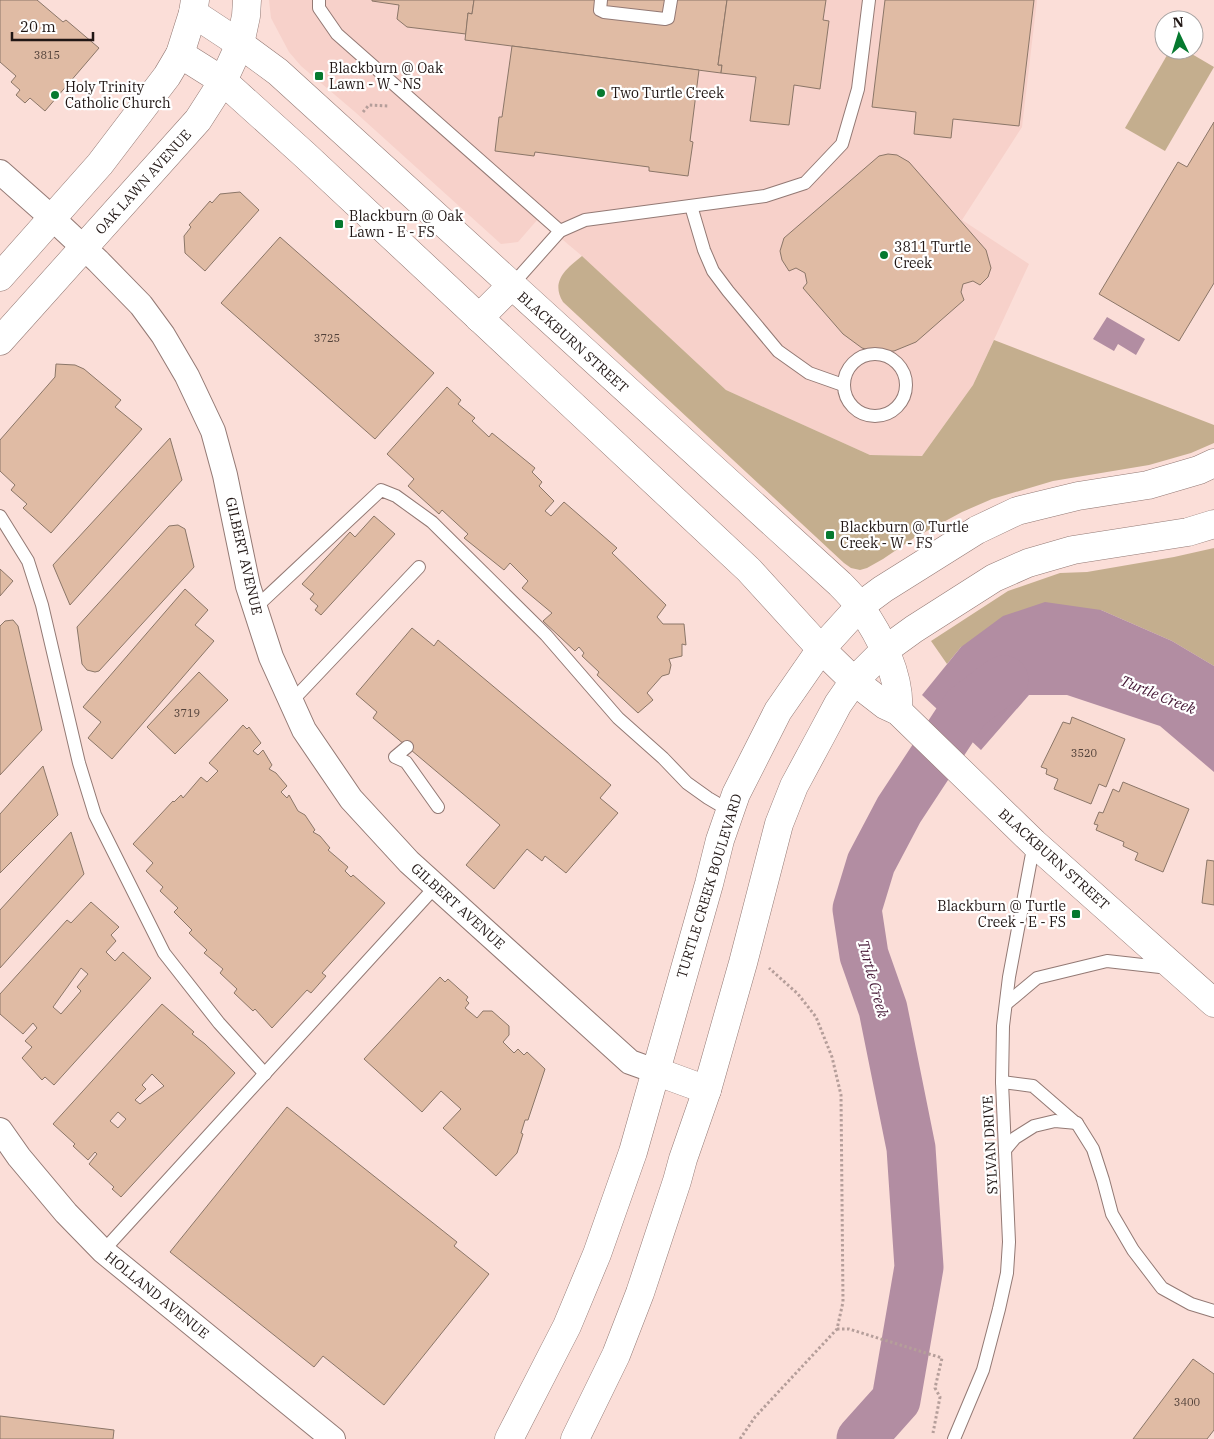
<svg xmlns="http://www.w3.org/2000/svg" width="1214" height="1439" font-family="'IBM Plex Serif',serif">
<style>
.built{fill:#f7d1ca}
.green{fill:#c4ae8e}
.water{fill:#b28da2}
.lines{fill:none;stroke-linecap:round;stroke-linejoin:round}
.river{stroke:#b28da2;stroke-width:49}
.building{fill:#e0bba4;stroke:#8b7668;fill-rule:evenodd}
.service-casing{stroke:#937974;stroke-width:14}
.minor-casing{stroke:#937974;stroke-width:26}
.tertiary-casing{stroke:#937974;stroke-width:29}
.secondary-casing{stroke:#937974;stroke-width:29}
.path{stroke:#b59e9a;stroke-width:3;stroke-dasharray:2.5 2.5;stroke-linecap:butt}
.service{stroke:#fff;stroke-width:12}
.minor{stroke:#fff;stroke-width:24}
.tertiary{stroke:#fff;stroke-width:28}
.secondary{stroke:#fff;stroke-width:28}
.poi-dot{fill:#05792f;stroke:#fff;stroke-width:2}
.labels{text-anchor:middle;stroke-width:4.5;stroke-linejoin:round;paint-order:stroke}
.number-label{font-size:11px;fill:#514039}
.poi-label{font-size:14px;fill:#211715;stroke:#fff;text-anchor:start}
.street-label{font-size:14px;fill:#211715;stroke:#fff}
.water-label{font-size:15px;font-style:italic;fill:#461836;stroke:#fff}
</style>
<rect width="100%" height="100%" fill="#fbded8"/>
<polygon class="built" points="269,0 1037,0 1022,127 962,220 1029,264 973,385 922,456 870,455 726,390 582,256 538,219 518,242 501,244 355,112 301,66 289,52 271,18"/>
<g class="green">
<polygon points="1170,50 1185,50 1214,67 1165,151 1125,128"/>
<path d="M582 256 726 390 870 455 922 456 973 385 994 340 1214 425V443L1191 453 1149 465 1053 481 992 499 962 512 914 538 883 559 867 568 860 570 851 568 844 563 563 302C550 281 567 268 582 256Z"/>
<polygon points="1214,548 1214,666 1172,641 1101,610 961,647 947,664 931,641 1008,591 1060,573 1087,572 1174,557"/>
</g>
<g class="water">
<polygon points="1107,317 1145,339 1136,355 1118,344 1114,351 1093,339"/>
<polygon points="1045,602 1101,610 1172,641 1214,666 1214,772 1160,726 1067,695 1029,695 981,750 922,695 961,647 1003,616"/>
</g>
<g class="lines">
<polyline class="river" points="861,1439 896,1400 919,1267 911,1148 883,1009 864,955 857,909 871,863 899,810 966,708 1000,682 1004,680"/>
</g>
<g class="building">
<polygon points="0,0 37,0 63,22 66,20 99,48 45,111 30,98 25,103 16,95 20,90 11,82 16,76 0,62"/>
<polygon points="372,0 474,0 472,14 468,13 466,34 407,27 397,19 399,5 372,1"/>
<polygon points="474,0 727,0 718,65 722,65 721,73 465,40 468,13 472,14"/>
<polygon points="727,0 826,0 823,20 829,21 820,89 794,85 789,125 750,121 756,77 721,73 722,65 718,65"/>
<polygon points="885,0 1034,0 1019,126 953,119 951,138 914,134 916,112 872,107"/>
<polygon points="512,46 699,70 690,141 693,142 688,176 649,171 649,167 535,152 534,156 495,151 499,117 502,117"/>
<polygon points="1214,122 1214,283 1179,341 1099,294 1178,162 1187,167"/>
<polygon points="888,154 897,155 909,162 986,250 991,268 988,277 980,285 973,281 963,284 961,292 964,300 916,342 894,351 876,352 862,348 843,334 803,288 807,283 805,273 796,268 789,271 782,260 780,251 784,238 879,156"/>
<polygon points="240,192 259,210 205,271 185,253 184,236 191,227 189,225 210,201 212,203 220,194"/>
<polygon points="280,237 434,373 375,439 221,303"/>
<polygon points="56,364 75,365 84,369 121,400 115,407 142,429 51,533 23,508 27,504 11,490 15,485 0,471 0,440 55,377"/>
<polygon points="447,387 461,400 458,404 475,418 472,421 489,437 492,433 535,468 532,472 542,482 539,486 554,501 545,511 551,516 564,502 617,548 612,553 666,605 657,617 663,624 684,624 686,645 682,644 682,656 669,659 671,665 669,674 662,676 647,693 653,700 638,713 597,675 599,672 582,656 584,653 579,647 575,651 543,621 552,613 522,588 528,581 510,563 504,570 464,538 468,534 442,510 439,514 408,486 414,479 387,454"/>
<polygon points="170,438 182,480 70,605 53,565"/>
<polygon points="374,516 395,534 321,615 315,610 318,606 310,599 314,594 302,584 350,532 355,537"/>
<polygon points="178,525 185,529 194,567 99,671 95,672 87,670 82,664 77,627 169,526"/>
<polygon points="0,569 13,581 0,596"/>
<polygon points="185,589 208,610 195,625 214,641 112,759 88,738 101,722 83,707"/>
<polygon points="13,620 18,626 42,730 0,775 0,626 5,621"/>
<polygon points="412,628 434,646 438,640 611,785 600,798 618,813 566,873 545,856 542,861 527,849 494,889 466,865 500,825 373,718 377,712 356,694"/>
<polygon points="199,672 228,700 175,754 147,727"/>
<polygon points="1072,717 1125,739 1106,787 1099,784 1091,804 1054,789 1058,779 1046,774 1047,769 1041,767 1063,722 1070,724"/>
<polygon points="243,725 247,729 249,727 261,743 253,751 258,755 263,750 272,765 269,769 276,773 287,786 281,792 287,798 289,795 298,811 305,815 315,830 313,832 320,836 330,848 328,850 348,867 345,871 351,877 353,875 385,903 322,973 326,976 311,993 307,990 272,1028 255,1009 253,1011 234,993 237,989 220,973 223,969 204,953 207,950 189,933 192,930 174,912 178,908 160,891 163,887 146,871 153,863 133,844 173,801 174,802 181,795 183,798 201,777 207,782 218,771 209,763"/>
<polygon points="43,766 58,815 0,873 0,814"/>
<polygon points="1123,782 1189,809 1163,872 1135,860 1138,853 1123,846 1124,842 1096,830 1098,825 1094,824 1099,812 1103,813 1113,789 1119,792"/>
<polygon points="71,832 84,874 0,968 0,910"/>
<polygon points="1207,860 1214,861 1214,905 1202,903"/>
<path d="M91 902 119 927 111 935 116 941 106 952 115 961 123 952 151 978 54 1085 45 1077 42 1080 22 1058 32 1047 25 1041 37 1028 33 1023 23 1034 0 1014V994L67 920 71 923ZM81 968 88 974 77 987 81 991 61 1014 53 1007Z"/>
<polygon points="440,977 445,982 448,979 468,997 466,1000 469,1003 465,1008 477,1018 483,1011 492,1011 509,1026 509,1035 503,1042 514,1053 518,1049 524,1055 527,1052 545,1069 528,1120 525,1120 521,1133 523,1134 517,1153 496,1176 443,1128 461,1109 441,1091 422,1112 364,1059"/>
<path d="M162 1004 194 1032 192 1034 205 1044 235 1073 121 1197 112 1189 114 1187 89 1164 97 1154 95 1152 88 1160 73 1146 75 1144 53 1124ZM152 1074 164 1086 140 1104 135 1100 146 1089 142 1085ZM118 1112 126 1119 118 1128 110 1121Z"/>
<polygon points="287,1107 457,1242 454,1246 489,1274 384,1405 323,1356 314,1367 170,1252"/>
<polygon points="1193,1359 1214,1374 1214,1430 1207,1439 1133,1439"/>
<polygon points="0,1416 114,1430 113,1439 0,1439"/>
</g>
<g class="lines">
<g class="service-casing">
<g id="service">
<polyline points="319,0 319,8 337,34 560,231"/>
<polyline points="601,0 600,10 604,12 665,19 668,18 671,0"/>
<polyline points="691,206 704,250 713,271 728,291 778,351 809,373 843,385"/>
<polyline points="511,286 560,231 585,220 765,196 805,183 842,144 858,89 869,0"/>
<circle cx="875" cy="385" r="31"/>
<polyline points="0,516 28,561 42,605 79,763 95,815 164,953 219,1023 265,1074"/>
<polyline points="255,608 381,490 396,496 432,522 546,635 618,718 663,758 687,783 708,798 730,811"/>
<polyline points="291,702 419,567"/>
<polyline points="407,747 395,757 406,762 438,807"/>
<polyline points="1006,1004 1037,978 1107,961 1169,968"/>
<polyline points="1002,1082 1033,1086 1078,1125 1093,1149 1103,1180 1112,1214 1133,1250 1162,1288 1191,1304 1214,1311"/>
<polyline points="1005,1150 1015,1138 1034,1126 1055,1121 1077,1123"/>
<polyline points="103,1251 436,886"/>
<polyline points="954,1439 983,1370 999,1309 1007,1273 1009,1242 1002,1082 1003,1026 1009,977 1034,843"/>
</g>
</g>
<g class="minor-casing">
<g id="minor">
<polyline points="0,172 52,218 98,261 141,305 163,335 187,376 213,431 225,475 248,586 271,657 304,730 351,799 409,862 630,1062 655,1071"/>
<polyline points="0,1130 19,1157 66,1213 103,1251 333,1439"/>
</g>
</g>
<g class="tertiary-casing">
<g id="tertiary">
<path d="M193 13 240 44 278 72 840 584C847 591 855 599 860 607 880 635 901 676 898 711"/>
<polyline points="180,54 223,81 305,155 749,570 821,649 854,681 885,705 898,711 1034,843 1214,1003"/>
<polyline points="479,318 511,286"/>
</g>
</g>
<g class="secondary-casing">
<g id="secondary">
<polyline points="0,277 100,164 167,76 180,54 193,13 195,0"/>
<polyline points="0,341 198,120 223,81 240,44 246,16 247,0"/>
<polyline points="655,1071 707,1090"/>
<polyline points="509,1439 567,1326 597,1254 633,1152 709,884 720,840 736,794 778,711 821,649 860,606 883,589 977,530 1017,511 1078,496 1148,485 1199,470 1214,463"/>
<polyline points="575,1439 616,1355 640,1293 677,1181 683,1159 707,1090 743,963 779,824 794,786 822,734 838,704 854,681 885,650 914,629 994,578 1028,563 1073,550 1188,532 1214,524"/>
</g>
</g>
<g class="path">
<polyline points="363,112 369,105 388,106"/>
<polyline points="837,1329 849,1329 942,1358 935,1388 940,1397 933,1433"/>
<polyline points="740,1439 755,1417 837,1329 843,1302 841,1095 832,1057 816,1017 798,994 769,968"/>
</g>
<use href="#service" class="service"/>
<use href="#minor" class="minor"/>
<use href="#tertiary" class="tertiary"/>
<use href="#secondary" class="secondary"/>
</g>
<g class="poi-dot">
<rect x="314" y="71" width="10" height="10" rx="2.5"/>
<circle cx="601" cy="93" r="5"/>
<circle cx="55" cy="95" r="5"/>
<rect x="334" y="219" width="10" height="10" rx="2.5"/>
<circle cx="884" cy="255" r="5"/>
<rect x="825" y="530" width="10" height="10" rx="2.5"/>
<rect x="1071" y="909" width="10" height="10" rx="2.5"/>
</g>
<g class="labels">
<g class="number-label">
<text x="47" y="59">3815</text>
<text x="327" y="342">3725</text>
<text x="187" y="717">3719</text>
<text x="1084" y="757">3520</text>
<text x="1187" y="1406">3400</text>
</g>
<g class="poi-label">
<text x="329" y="73">Blackburn @ Oak<tspan x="329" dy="16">Lawn - W - NS</tspan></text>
<text x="65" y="92">Holy Trinity<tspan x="65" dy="16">Catholic Church</tspan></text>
<text x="611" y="98">Two Turtle Creek</text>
<text x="349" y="221">Blackburn @ Oak<tspan x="349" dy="16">Lawn - E - FS</tspan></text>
<text x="894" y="252">3811 Turtle<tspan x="894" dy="16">Creek</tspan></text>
<text x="840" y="532">Blackburn @ Turtle<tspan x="840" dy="16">Creek - W - FS</tspan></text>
<text x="1066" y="911" text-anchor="end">Blackburn @ Turtle<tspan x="1066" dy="16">Creek - E - FS</tspan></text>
</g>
<g class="street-label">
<text transform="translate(143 182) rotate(-48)" y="5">OAK LAWN AVENUE</text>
<text transform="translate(573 342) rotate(42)" y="5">BLACKBURN STREET</text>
<text transform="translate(244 556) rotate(77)" y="5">GILBERT AVENUE</text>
<text transform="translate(1054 859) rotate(42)" y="5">BLACKBURN STREET</text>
<text transform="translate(709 886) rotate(-73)" y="5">TURTLE CREEK BOULEVARD</text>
<text transform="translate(458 906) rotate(42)" y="5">GILBERT AVENUE</text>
<text transform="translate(990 1145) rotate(-93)" y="5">SYLVAN DRIVE</text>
<text transform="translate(157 1295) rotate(39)" y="5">HOLLAND AVENUE</text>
</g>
<g class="water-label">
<text transform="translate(1158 695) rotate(22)" y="5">Turtle Creek</text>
<text transform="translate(873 979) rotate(75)" y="5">Turtle Creek</text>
</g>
</g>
<g transform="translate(1179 35) rotate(356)"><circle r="24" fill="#ffffff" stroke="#a6a2a1"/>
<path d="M0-4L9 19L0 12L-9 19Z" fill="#05792f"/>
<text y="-8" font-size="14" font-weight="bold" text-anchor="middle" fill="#211715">N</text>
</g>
<path d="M12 32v8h81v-8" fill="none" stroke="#211715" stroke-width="2.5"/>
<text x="20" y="32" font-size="15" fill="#211715" stroke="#ffffff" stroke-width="4" paint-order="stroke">20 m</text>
</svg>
